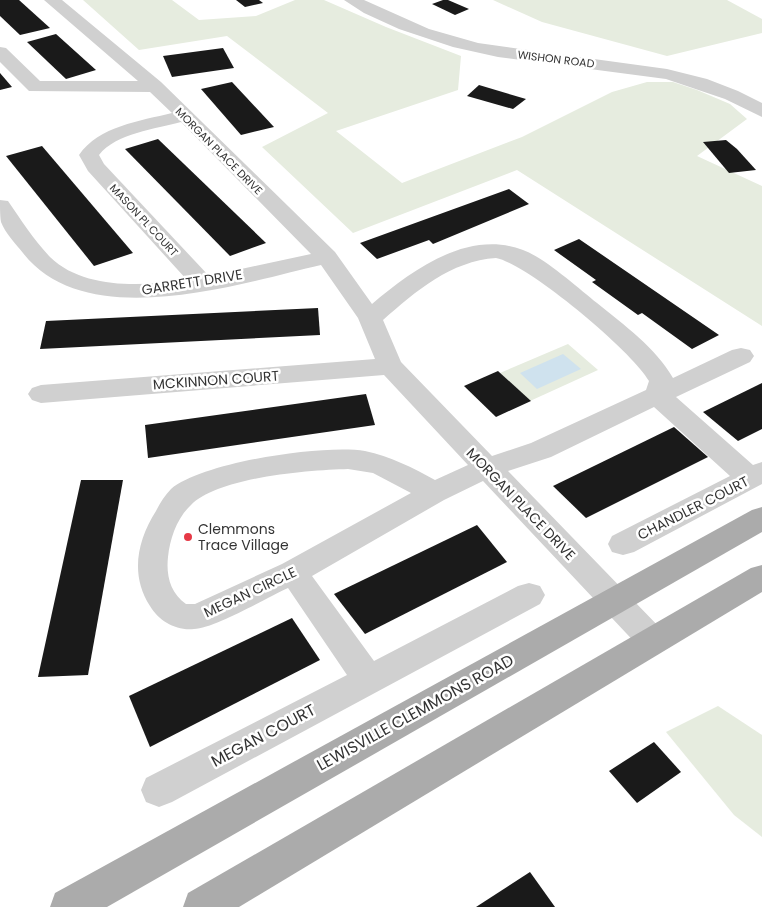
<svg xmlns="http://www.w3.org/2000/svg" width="762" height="907" font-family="Poppins,sans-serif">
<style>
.green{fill:#e6ecdf}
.water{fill:#cfe2ee}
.building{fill:#1a1a1a}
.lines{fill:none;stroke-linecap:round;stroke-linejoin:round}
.street{fill:#d0d0d0;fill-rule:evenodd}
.primary{fill:#ababab;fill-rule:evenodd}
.poi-dot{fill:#e63946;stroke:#fff;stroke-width:2}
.labels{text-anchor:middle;stroke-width:5;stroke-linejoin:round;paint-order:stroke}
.far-street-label{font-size:11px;fill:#333;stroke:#fff}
.street-label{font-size:14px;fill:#333;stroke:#fff}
.poi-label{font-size:14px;fill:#333;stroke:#fff;text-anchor:start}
.near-street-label{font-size:16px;fill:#333;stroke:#fff}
</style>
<rect width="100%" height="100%" fill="#fff"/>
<g class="green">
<polygon points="83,0 172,0 199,20 256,16 295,0 324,0 386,27 461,56 458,90 336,131 402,183 522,137 612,92 647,82 673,82 697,90 730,104 747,119 697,156 762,186 762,326 517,170 353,233 262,147 328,113 227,36 139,50"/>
<polygon points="493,0 727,0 762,19 762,33 667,56 542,22"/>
<polygon points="568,344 598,370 530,401 500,373"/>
<polygon points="718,706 762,735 762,837 734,815 666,732"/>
</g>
<polygon class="water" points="563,354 581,369 537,389 520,373"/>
<g class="building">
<polygon points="0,0 19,0 50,28 20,35 0,16"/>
<polygon points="236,0 259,0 263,3 245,7"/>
<polygon points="443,0 448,0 469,9 455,15 432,4"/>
<polygon points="56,34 96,70 66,79 27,42"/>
<polygon points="223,48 234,68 172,77 163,56"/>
<polygon points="0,73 12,87 0,90"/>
<polygon points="232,82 274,127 241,135 201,89"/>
<polygon points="479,85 526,99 513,109 467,96"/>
<polygon points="158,139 266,243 230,256 125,149"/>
<polygon points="726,140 737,149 756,170 729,173 703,142"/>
<polygon points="42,146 133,253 94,266 6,156"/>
<polygon points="509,189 529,204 433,244 429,240 377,259 360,243"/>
<polygon points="579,239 719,335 692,349 642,313 638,315 592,282 596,280 554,250"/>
<polygon points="318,308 320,335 40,349 46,321"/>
<polygon points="498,371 531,401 496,417 464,386"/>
<polygon points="762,383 762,429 738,441 703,412"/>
<polygon points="366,394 375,425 148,458 145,425"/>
<polygon points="674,427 708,457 586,518 553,486"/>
<polygon points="81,480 123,480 88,675 38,677"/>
<polygon points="477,525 507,562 365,634 334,594"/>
<polygon points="292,618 320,660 150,747 129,696"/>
<polygon points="654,742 681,772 637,803 609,771"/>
<polygon points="530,872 555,907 476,907"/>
</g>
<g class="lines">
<g class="street">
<path d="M44 0H62L161 82 335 252 372 304C412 270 468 229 523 250 545 258 578 288 597 303 625 326 655 347 673 378L732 350 741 348 750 350 754 356 750 362 676 397 753 465 762 462V484L634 552 623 555 612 552 608 544 612 536 730 476 654 407 551 457 508 471 664 632 669 641 664 650 653 654 642 650 483 481 444 500 312 576 374 661 518 586 529 583 540 586 545 595 540 604 172 802 159 807 146 802 141 790 146 778 347 675 288 588C266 598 215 628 194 629 176 631 159 621 150 606 130 575 137 541 156 511 160 503 165 495 171 489 203 462 324 444 365 451 390 456 413 468 435 480L468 465 384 375 41 403 32 400 28 394 32 388 41 385 375 359 358 318 321 265C238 284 86 334 23 253 16 244 5 233 1 222 0 216 0 206 0 200L8 201C21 220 34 240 50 257 84 290 143 286 187 280L88 171 79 155C99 126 140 121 172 113L150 92 29 91 0 62V47L6 48 40 81H138ZM181 122 311 254 209 276 104 164 99 155C116 133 156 129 181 122ZM496 258C528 264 633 352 649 381L646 390 531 443 492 456 401 362 383 320C416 291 451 261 496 258ZM348 469 373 473 411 493 282 564 195 604H186C170 593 166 575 168 557 170 538 177 518 191 505 219 477 309 470 348 469Z"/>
<polygon points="344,0 364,0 429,29 478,43 667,69 707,79 738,91 762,103 762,117 725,99 666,79 498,57 453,47 399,29 364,13"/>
</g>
<g class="primary">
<polygon points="762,507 762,532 107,907 50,907 55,893 752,510"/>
<polygon points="762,565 762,592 239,907 183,907 188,893 751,568"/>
</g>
</g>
<circle class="poi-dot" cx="188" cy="537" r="5"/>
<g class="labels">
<g class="far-street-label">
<text transform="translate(556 59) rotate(7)" y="4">WISHON ROAD</text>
<text transform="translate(219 151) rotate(45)" y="4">MORGAN PLACE DRIVE</text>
<text transform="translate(144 220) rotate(47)" y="4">MASON PL COURT</text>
</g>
<g class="street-label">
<text transform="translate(192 282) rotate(-9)" y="5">GARRETT DRIVE</text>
<text transform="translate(216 380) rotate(-4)" y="5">MCKINNON COURT</text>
<text transform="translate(521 504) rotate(46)" y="5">MORGAN PLACE DRIVE</text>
<text transform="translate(693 508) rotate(-27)" y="5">CHANDLER COURT</text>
<text transform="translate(250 592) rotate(-25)" y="5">MEGAN CIRCLE</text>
</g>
<g class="poi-label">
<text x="198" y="534">Clemmons<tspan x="198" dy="16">Trace Village</tspan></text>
</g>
<g class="near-street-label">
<text transform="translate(415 712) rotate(-29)" y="6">LEWISVILLE CLEMMONS ROAD</text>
<text transform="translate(263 735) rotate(-28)" y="6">MEGAN COURT</text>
</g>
</g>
</svg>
